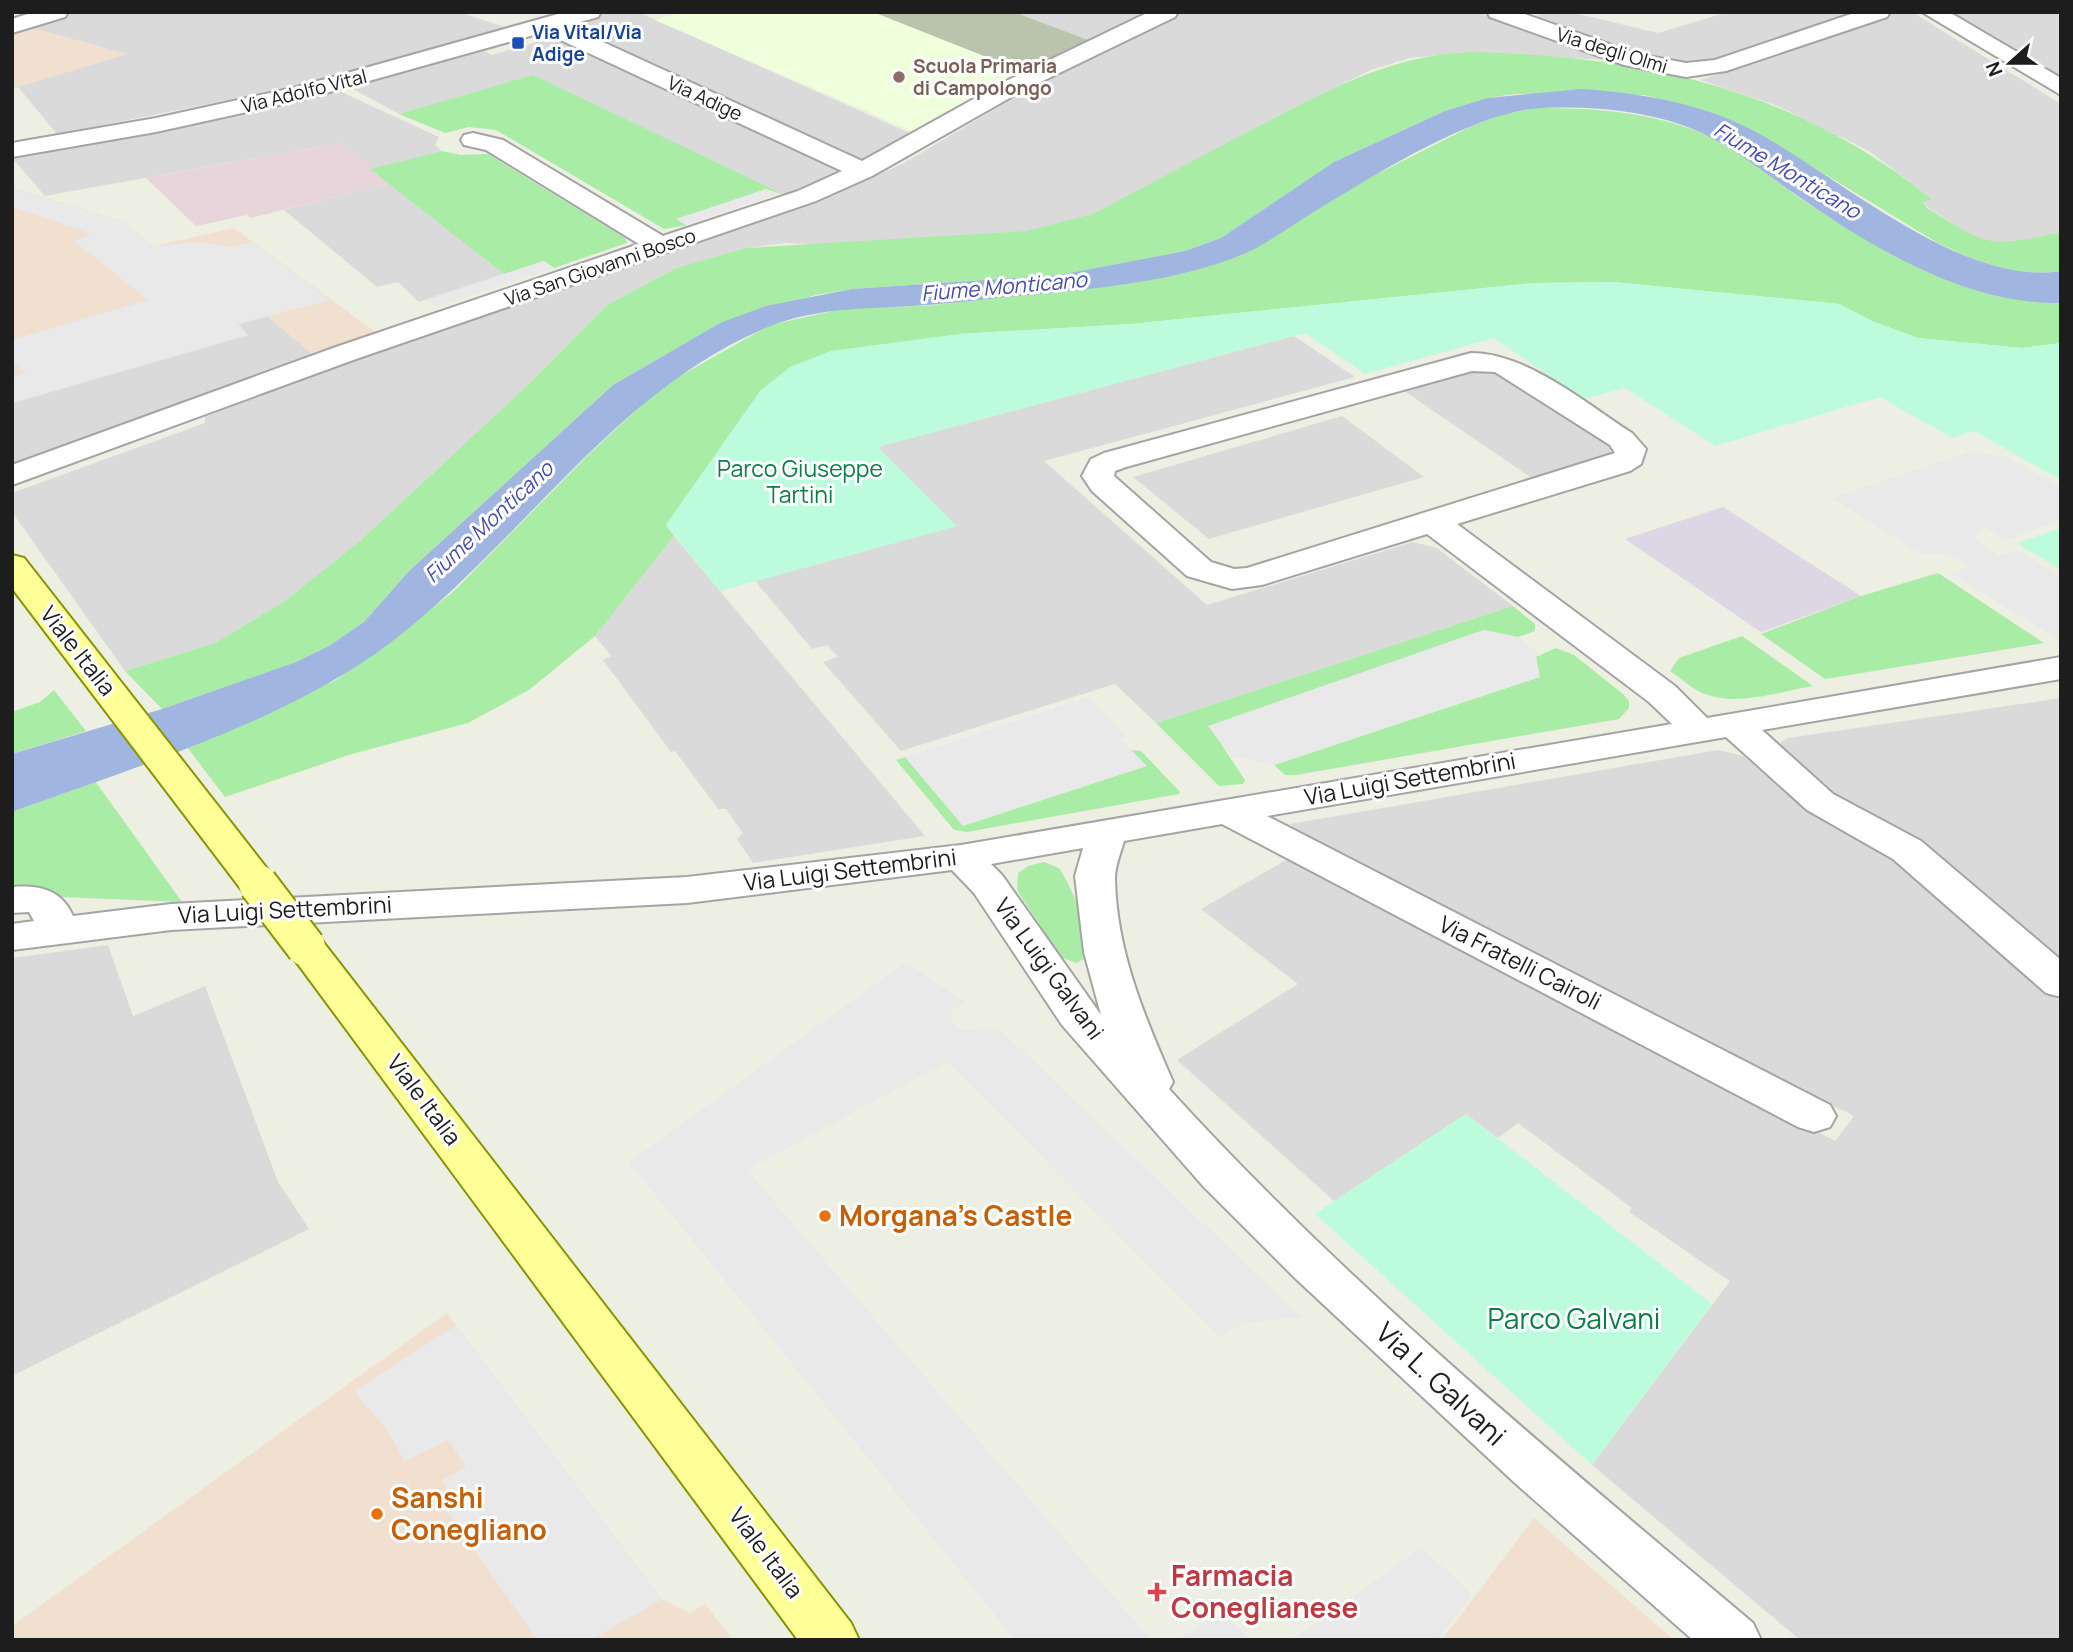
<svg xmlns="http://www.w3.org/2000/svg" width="2073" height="1652" font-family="Manrope,sans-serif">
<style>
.residential{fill:#dbdada}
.commercial{fill:#f1e0d0}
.industrial{fill:#e8d4db}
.education{fill:#efffdb}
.construction{fill:#bac4ad}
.grass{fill:#a9eca5}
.park{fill:#bcfcdd}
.parking{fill:#e9e9e9}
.plaza{fill:#ddd6e4}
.water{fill:#a0b5df}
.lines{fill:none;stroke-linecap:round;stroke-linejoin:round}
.minor-casing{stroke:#a4a4a4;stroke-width:4}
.tertiary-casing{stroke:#a4a4a4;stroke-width:4}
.primary-casing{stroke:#869600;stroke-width:4}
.minor{fill:#fff;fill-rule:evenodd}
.tertiary{fill:#fff;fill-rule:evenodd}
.primary{fill:#feff97;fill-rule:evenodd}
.primary-bridge-casing{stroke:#869600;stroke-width:42;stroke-linecap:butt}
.primary-bridge{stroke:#feff97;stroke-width:38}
.transit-dot{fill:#1a4fb4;stroke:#fff;stroke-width:2.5}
.education-dot{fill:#8d6e63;stroke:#fff;stroke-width:2.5}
.food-dot{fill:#e8710a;stroke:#fff;stroke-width:2.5}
.health-dot{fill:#e0444e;stroke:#fff;stroke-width:2.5}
.labels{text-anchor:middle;stroke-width:6;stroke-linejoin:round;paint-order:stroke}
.far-transit-label{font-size:19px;font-weight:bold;fill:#164399;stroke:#fff;text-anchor:start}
.far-street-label{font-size:19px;fill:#1d1d1d;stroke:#fff}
.far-education-label{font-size:19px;font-weight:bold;fill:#785e54;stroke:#fff;text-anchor:start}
.far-water-label{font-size:21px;font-style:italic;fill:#454cb0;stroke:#fff}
.park-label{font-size:23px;fill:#077f46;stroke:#fff}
.street-label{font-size:23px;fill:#1d1d1d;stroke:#fff}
.near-food-label{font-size:28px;font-weight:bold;fill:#c56008;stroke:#fff;text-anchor:start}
.near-park-label{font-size:28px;fill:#077f46;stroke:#fff}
.near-street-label{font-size:28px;fill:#1d1d1d;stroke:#fff}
.near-health-label{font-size:28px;font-weight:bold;fill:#be3a42;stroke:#fff;text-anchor:start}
</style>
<rect width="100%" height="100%" fill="#edefe2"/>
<g class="residential">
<polygon points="70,12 459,12 507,28 280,90 57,134 18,87 125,54 29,27"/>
<polygon points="590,12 638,12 923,139 863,171 547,25"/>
<polygon points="1014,12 1147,12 1088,40"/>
<polygon points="1184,12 1477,12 1605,60 1467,52 1410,58 1371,70 1291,109 1093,215 1060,224 1026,231 831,245 786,243 746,248 676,268 607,305 533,380 360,541 285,601 215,643 125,671 12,512 12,493 205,423 205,417 318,372 812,205 904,163 1042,81"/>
<polygon points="1548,12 1570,12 1658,33 1728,12 1865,12 1702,66 1646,62 1527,19"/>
<polygon points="1898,12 1912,12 2061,104 2061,232 2012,243 1978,240 1927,207 1923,202 1931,198 1869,151 1778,106 1701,80"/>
<polygon points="1940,12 2061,12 2061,75 2057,76"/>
<polygon points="554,37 845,170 787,196 533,76 399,114 351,88 484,51 492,55"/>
<polygon points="339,91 439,137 435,145 442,151 370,169 340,143 45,196 12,158 204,123"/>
<polygon points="389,183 504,274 419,302 398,282 377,287 284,210"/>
<polygon points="267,316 314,355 12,469 12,403 247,335 237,324"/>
<polygon points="1294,336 1355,377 1044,461 1207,605 1413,542 1437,548 1513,606 1156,723 1115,684 901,751 823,662 838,657 827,645 812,649 755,581 956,526 877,447"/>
<polygon points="1460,369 1500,371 1607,440 1612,450 1604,457 1533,479 1400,388"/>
<polygon points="1342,416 1424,477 1209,539 1133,477"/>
<polygon points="674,536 720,591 925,836 753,863 737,839 743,833 726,809 718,809 675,751 671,752 603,660 611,656 595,636"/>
<polygon points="2061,698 2061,964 1826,791 1780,750 1781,742 1788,738"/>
<polygon points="1718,750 1743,756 1811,813 1890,854 2061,1003 2061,1640 1800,1640 1592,1465 1730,1281 1629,1212 1632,1208 1518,1123 1498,1138 1466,1114 1334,1201 1177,1060 1298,984 1201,909 1286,860 1302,864 1835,1141 1854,1116 1301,836 1290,824"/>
<polygon points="108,945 133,1016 205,986 278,1182 309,1229 12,1376 12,958"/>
</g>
<g class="commercial">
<polygon points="29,27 127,54 12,89 12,33"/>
<polygon points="12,181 15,188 125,222 154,246 234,228 385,339 314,355 267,316 238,324 248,335 12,403"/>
<polygon points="447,1313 662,1599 690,1613 705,1604 733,1640 12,1640 12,1626"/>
<polygon points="1534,1518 1674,1640 1442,1640"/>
</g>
<polygon class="industrial" points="341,143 389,183 251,218 247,215 196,226 146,178"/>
<polygon class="education" points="681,12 873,12 1022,71 917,133 655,20"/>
<polygon class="construction" points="873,12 1014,12 1088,40 1022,71"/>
<g class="grass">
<path d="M1467 52C1641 55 1794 88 1932 199L1923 202 1927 208C1990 247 1987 248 2061 232V271C2018 278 1974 261 1936 242L1756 132 1703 110 1644 95 1514 94 1487 98 1445 111 1334 162 1221 238 1185 251 1059 275 852 289 816 295 720 323 613 385 409 571 364 622 329 646 296 662 162 709 125 671 215 643 285 601 360 541 533 380 607 305 676 268 746 248 1026 231 1093 214C1146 186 1200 157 1253 129 1325 92 1385 57 1467 52Z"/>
<polygon points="533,75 787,196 766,189 677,220 687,225 664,229 496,130 469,127 445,133 399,114"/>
<path d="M1536 108C1592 108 1646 111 1699 132 1734 146 1766 174 1797 196 1861 240 1918 270 1993 291 2016 297 2037 303 2061 303V343L2022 348 1918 338 1874 322 1839 304 1613 282 1533 283 1131 324 959 334 761 390 666 525 674 536 595 636 529 690 468 723 352 754 225 797 187 747 336 680 389 643 454 591 590 453 664 385 770 325 846 308 924 306 1134 283 1178 275 1240 256 1367 179 1472 126 1504 114Z"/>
<polygon points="442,151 461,155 488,154 625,238 627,243 554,268 544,261 504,274 370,169"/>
<polygon points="1938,573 2044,643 1825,679 1761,634 1861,596"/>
<polygon points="1513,606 1535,624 1535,631 1518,637 1484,630 1209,726 1245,780 1243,784 1219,786 1156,723"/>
<path d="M1742 636 1813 686C1782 691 1739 706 1708 695 1694 691 1682 679 1670 671L1679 658Z"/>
<polygon points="1556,648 1574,655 1623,694 1629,701 1629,708 1619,719 1296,775 1285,775 1274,765 1539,677 1536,657"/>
<polygon points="54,690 86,731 12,754 12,712 40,702"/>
<polygon points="1131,750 1141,751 1180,792 1179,794 967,832 954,830 896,760 905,757 963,825 1146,766"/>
<polygon points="95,781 182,902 12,895 12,812"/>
<path d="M1044 862 1059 868C1074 890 1090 933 1084 959L1076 963 1061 957 1017 890 1018 873 1028 866Z"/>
</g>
<g class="park">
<polygon points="1613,282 1839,304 1874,322 1918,338 2022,348 2061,343 2061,480 1974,431 1952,438 1880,397 1715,446 1625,388 1584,399 1494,338 1365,374 1305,333 878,447 957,526 720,591 666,525 761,390 790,367 831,351 959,334 1131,324 1533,283"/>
<polygon points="2061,528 2061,570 2017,543"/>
<polygon points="1466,1114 1712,1304 1592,1465 1315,1214"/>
</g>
<g class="parking">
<polygon points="12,188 125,222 154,246 194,242 232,247 252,242 330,300 238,324 248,335 12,403 12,378 26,373 12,360 12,340 148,300 74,241 92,234 12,207"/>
<polygon points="766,189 779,194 687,225 676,219"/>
<polygon points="544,261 554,268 437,307 427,299"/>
<polygon points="1969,452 2007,457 2061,487 2061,501 2058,502 2061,504 2061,520 2006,540 1985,527 1977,532 1975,539 1998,556 2017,550 2061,576 2061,641 1951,574 1971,566 1945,553 1919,553 1832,498"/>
<polygon points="1484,630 1518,637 1540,654 1536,657 1540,677 1274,765 1231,756 1208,726"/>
<polygon points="1088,697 1127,737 1121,740 1147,766 963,826 905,757"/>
<polygon points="906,962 965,1002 951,1011 952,1020 960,1030 999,1028 1301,1317 1243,1323 1220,1337 947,1062 747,1170 1151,1640 1015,1640 629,1162"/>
<polygon points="457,1325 662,1599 591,1640 537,1640 445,1508 456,1503 442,1480 466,1467 448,1440 405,1461 387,1430 354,1391"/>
<polygon points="1422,1547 1472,1595 1437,1640 1292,1640"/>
<polygon points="1219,1612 1252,1640 1177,1640"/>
</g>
<polygon class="plaza" points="1723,507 1833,578 1861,596 1761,632 1625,539"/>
<path class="water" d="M1581 89C1641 93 1702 103 1756 132 1840 177 1962 287 2061 271V303C1968 305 1872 248 1798 196 1767 175 1736 149 1702 133 1653 111 1596 106 1543 108 1474 110 1365 181 1304 218 1282 232 1259 249 1234 258 1173 281 1107 287 1042 294 1004 297 966 302 927 305 874 309 819 306 768 327 613 391 521 544 390 643 284 723 136 766 12 812V754L162 709 296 662 329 646 364 622 409 571 613 385 720 323 766 306 852 289 1059 275 1185 251 1221 238 1334 162 1445 111 1487 98Z"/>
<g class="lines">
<g class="minor-casing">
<g id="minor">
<polygon points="34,12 68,12 65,17 12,33 12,19"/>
<polygon points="1149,12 1178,12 1175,17 1022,91 872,176 816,201 356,359 12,485 12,465 336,347 639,244 486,150 464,145 461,140 464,135 473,133 503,140 663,236 798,191 842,171 539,30 536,25 539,20 555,20 862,161 1006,81"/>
<polygon points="1487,12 1519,12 1637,54 1686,63 1715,60 1857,12 1890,12 1887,17 1726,71 1686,77 1624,65 1490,17"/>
<polygon points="1922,12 1949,12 2061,78 2061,95"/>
<path d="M1471 353C1527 353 1585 403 1632 433L1646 449 1641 464 1630 471 1457 524 1675 686 1707 718 2061 657V679L1762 730 1833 794 1921 841 2061 960V997L2046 993 1893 859 1807 810 1726 737 1267 816 1830 1105 1836 1116 1830 1127 1814 1132 1798 1127 1222 824 1124 841C1121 852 1115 866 1115 878 1116 950 1145 1018 1173 1082L1169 1089C1346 1284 1551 1453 1753 1623L1761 1640H1693L1515 1483 1295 1278 1203 1186 1062 1025 974 893 952 870 687 903 171 930 12 950V924L34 921 29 912 12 913V887C39 885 61 889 73 916L171 904 687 877 961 845 1672 724 1649 702 1427 534 1262 585 1232 589 1187 576 1092 491 1082 476 1091 459 1104 453ZM1472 371 1495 372 1610 445 1615 453 1247 568 1234 569 1211 562 1114 476 1115 471 1126 467ZM1083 848 1075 876 1084 952 1101 1015 1002 875 991 864Z"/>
</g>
</g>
<g class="tertiary-casing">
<polygon id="tertiary" points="565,12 601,12 598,17 301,100 156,132 12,157 12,143 156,118 297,87"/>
</g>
<g class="primary-casing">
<g id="primary">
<polygon points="12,555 24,558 272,875 278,884 272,893 258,897 244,893 12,588"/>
<polygon points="306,934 320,938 851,1623 859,1640 798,1640 292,956 286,947 292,938"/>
</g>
</g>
<use href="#minor" class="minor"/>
<use href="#tertiary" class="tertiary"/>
<use href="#primary" class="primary"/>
<g class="primary-bridge-casing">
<polyline id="primary-bridge" points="258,884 306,947"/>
</g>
<use href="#primary-bridge" class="primary-bridge"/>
</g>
<rect class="transit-dot" x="511" y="36" width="14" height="14" rx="3.5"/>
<circle class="education-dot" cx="899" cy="77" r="7"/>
<g class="food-dot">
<circle cx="825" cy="1216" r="7"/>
<circle cx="377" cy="1514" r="7"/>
</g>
<path class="health-dot" d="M1153.5 1581.5h7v7h7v7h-7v7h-7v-7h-7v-7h7z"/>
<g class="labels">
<g class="far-transit-label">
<text x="532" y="39">Via Vital/Via<tspan x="532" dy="22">Adige</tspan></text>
</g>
<g class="far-street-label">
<text transform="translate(1612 50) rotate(17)" y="7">Via degli Olmi</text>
<text transform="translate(304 91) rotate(-14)" y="7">Via Adolfo Vital</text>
<text transform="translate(705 98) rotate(25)" y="7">Via Adige</text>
<text transform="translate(600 267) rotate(-19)" y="7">Via San Giovanni Bosco</text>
</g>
<g class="far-education-label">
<text x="913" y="73">Scuola Primaria<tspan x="913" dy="22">di Campolongo</tspan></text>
</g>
<g class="far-water-label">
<text transform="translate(1787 171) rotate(31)" y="7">Fiume Monticano</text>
<text transform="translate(1004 287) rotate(-5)" y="7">Fiume Monticano</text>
<text transform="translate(489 522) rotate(-43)" y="7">Fiume Monticano</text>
</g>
<g class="park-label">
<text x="800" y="477">Parco Giuseppe<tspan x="800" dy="26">Tartini</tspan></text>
</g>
<g class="street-label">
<text transform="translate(78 651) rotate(52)" y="8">Viale Italia</text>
<text transform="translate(1410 779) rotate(-10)" y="8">Via Luigi Settembrini</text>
<text transform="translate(850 870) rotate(-7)" y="8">Via Luigi Settembrini</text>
<text transform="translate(285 910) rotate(-3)" y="8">Via Luigi Settembrini</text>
<text transform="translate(1520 963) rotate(27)" y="8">Via Fratelli Cairoli</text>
<text transform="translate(1049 969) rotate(54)" y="8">Via Luigi Galvani</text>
<text transform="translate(424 1100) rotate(53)" y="8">Viale Italia</text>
<text transform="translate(766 1553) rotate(53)" y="8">Viale Italia</text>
</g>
<g class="near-food-label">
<text x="839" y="1226">Morgana's Castle</text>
<text x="391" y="1508">Sanshi<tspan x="391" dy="32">Conegliano</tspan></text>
</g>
<g class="near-park-label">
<text x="1574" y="1329">Parco Galvani</text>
</g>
<g class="near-street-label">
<text transform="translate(1441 1384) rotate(43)" y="10">Via L. Galvani</text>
</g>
<g class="near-health-label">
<text x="1171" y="1586">Farmacia<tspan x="1171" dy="32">Coneglianese</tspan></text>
</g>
</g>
<rect width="2073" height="1652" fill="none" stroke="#1d1d1d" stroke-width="28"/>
<g transform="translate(2010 63) rotate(249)" stroke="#ffffff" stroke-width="5" paint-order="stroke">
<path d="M0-5L12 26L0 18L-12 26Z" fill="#1d1d1d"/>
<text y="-10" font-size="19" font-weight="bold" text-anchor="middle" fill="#1d1d1d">N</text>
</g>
</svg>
